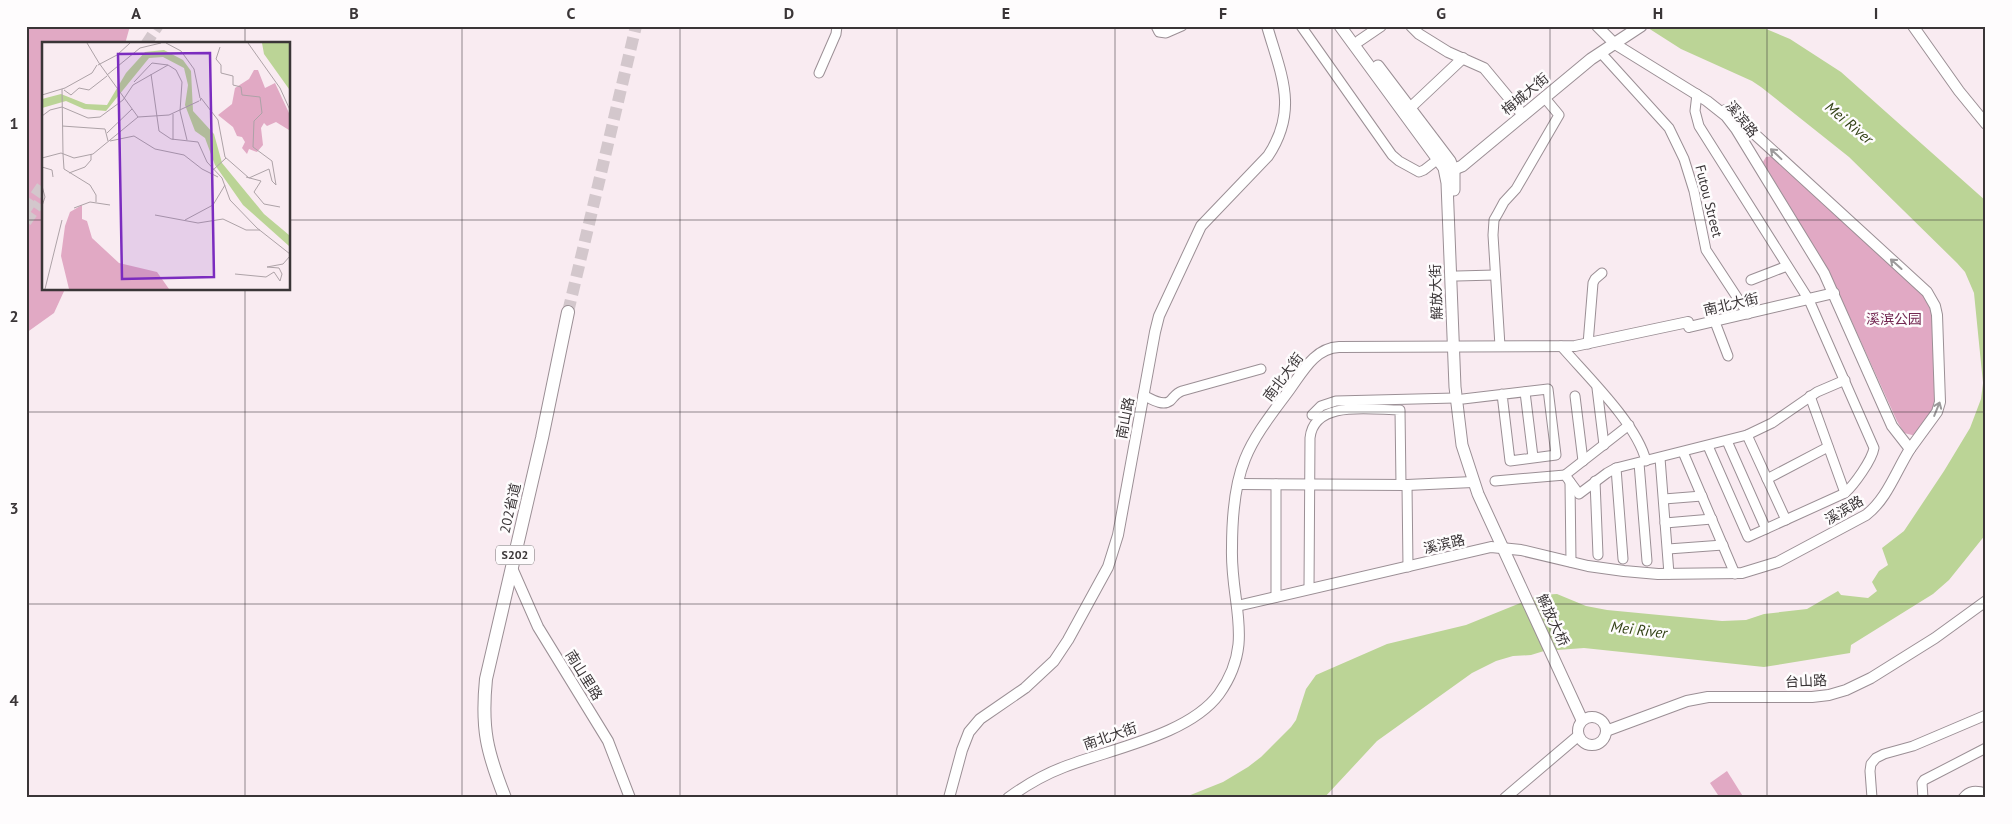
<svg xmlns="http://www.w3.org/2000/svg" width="2012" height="824" font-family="'PT Sans','Noto Sans SC',sans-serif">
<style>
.green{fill:#e1a9c4}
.water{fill:#bbd496}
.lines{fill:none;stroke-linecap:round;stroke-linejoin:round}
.secondary-tunnel{stroke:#d3c7cc;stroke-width:11;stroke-dasharray:11 5.5;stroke-linecap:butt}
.primary-tunnel{stroke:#d3c7cc;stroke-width:12;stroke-dasharray:12 6;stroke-linecap:butt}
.minor-casing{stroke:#9b8f95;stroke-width:11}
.tertiary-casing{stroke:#9b8f95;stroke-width:12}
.secondary-casing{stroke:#9b8f95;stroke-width:13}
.primary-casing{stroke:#9b8f95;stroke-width:14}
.minor{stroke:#fff;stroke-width:9}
.tertiary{stroke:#fff;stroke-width:10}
.secondary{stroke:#fff;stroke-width:11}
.primary{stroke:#fff;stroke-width:12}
.oneway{stroke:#9c9a9b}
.grid{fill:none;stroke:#3a3537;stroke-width:1;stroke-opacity:0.55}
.labels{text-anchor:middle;stroke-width:5;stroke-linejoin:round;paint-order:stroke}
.shield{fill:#fefcfd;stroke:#757172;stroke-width:1}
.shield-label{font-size:12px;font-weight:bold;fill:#3a3537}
.street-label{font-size:14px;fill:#3a3537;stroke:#fefcfd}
.park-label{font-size:14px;fill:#732852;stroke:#fefcfd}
.water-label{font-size:15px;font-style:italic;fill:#324115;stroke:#fefcfd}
.inset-road{fill:none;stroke:#ada2a7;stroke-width:1}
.view{fill:#7b2cbf;fill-opacity:0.15;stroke:#7b2cbf;stroke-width:2.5}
.inset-edge{fill:none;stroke:#3a3537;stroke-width:2.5}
.neatline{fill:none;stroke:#3a3537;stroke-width:2}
.grid-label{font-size:16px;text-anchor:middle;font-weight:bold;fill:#3a3537}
</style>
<rect width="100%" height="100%" fill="#f9ebf1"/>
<g class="green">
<polygon points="26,26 130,26 125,44 44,44 44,289 65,289 54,313 26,333"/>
<polygon points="1773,156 1912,282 1932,305 1936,407 1916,436 1904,433 1897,421 1830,274 1763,162 1766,157"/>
<polygon points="1727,771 1744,798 1720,798 1710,783"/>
</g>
<polygon class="water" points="1645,26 1759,26 1790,39 1841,72 1986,201 1986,534 1949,580 1933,594 1851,645 1850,653 1764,667 1584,648 1544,651 1531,655 1513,656 1496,661 1472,673 1377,741 1324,798 1183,798 1223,782 1248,767 1261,757 1291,727 1296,720 1306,689 1316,675 1387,644 1466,625 1540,595 1557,594 1586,606 1607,610 1722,621 1746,620 1764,614 1807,609 1838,591 1841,595 1868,598 1877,591 1872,582 1879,571 1888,565 1882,548 1904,531 1944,471 1970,428 1981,399 1983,383 1974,293 1965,272 1957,263 1849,157 1761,87 1752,81 1681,49"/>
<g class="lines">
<g class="secondary-tunnel">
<polyline points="146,44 158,26"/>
<polyline points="26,209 44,183"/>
<polyline points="26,222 39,203"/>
</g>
<polyline class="primary-tunnel" points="568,312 636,26"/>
<g class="minor-casing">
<g id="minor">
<polyline points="1156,26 1159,32 1166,33 1182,26"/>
<polyline points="1301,26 1392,155 1399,161 1419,172 1424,170 1433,163"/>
<polyline points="1601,53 1669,128 1684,159 1694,191 1706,250 1748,314"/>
<polyline points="819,73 836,34 837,26"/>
<path d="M1697 94 1695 111 1699 126 1809 300 1874 448C1872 460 1854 485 1845 493L1748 537 1708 446"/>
<polyline points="1457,276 1495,275"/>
<polyline points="1751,280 1787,266"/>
<polyline points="1715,322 1728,356"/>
<polyline points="1588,344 1593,283 1595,279 1602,273"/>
<polyline points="1500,346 1493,235 1494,220 1498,213 1504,202 1516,189 1559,115 1544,97"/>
<path d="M1561 346C1587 376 1637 424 1646 461"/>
<polyline points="1597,388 1604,445"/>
<polyline points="1525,392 1533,457"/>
<path d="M1143 395C1150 398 1162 407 1170 401 1174 397 1176 393 1182 391L1261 369"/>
<polyline points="1575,396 1583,461"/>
<polyline points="1810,396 1845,493"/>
<polyline points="1463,399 1548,389 1556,455 1510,461 1502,394"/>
<polyline points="1312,415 1321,406 1336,401 1455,398"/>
<polyline points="1747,435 1786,520"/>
<polyline points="1727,441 1766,529"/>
<polyline points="1683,452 1735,574"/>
<polyline points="1660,458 1669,574"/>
<polyline points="1639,463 1647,561"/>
<polyline points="1616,468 1623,559"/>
<polyline points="1565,475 1629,425"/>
<polyline points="1767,479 1828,447"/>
<polyline points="1495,481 1565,475 1579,494 1607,473 1616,468 1747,435 1772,423 1817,392 1845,380"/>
<polyline points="1595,481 1598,555"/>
<polyline points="1570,482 1571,562"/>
<polyline points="1407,485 1408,567"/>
<polyline points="1664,499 1702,496"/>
<polyline points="1665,523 1712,519"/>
<polyline points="1668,549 1723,545"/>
<path d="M1309 589 1310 438C1314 399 1372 410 1400 410L1401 485"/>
<polyline points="1276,597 1276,484"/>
<polyline points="1872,798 1870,771 1871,764 1876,758 1884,754 1913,746 1986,715"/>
<polyline points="1923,798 1922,783 1924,780 1986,748"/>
<path d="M1963 798C1969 790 1976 790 1986 793"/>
</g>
</g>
<g class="tertiary-casing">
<g id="tertiary">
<polyline points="1411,26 1419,34 1448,52 1484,68 1523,115"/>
<polyline points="1913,26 1959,91 1986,124"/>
<polyline points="1359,41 1381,26"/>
<polyline points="1411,107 1463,58"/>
<polyline points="1725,110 1736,117 1927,292 1935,306 1937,315 1940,402 1937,412 1910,449"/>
<polyline points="1239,484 1407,485 1473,482"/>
<polyline points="512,568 538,627 608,741 630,798"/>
<path d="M1237 606 1491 547 1521 550 1588 566 1624 571 1658 574 1742 573 1778 562 1866 515C1887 499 1896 471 1910 449L1892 426 1824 273 1736 129 1726 116 1707 101 1615 44 1597 26"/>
<circle cx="1592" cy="731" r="14"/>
<polyline points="1606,731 1687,701 1708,697 1812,697 1829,695 1846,690 1871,678 1935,638 1986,601"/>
<path d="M949 798 962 750 969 732 980 719 1025 688 1054 661 1068 640 1108 567 1118 535 1155 332 1159 316 1201 226 1268 156C1299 109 1281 75 1267 26"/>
<path d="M1008 798C1026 785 1043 775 1064 767 1110 749 1189 735 1219 694 1256 642 1230 604 1232 548 1232 519 1234 486 1245 459 1255 434 1274 411 1290 389 1303 371 1315 348 1339 347L1575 346 1688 322 1689 327 1834 293"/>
<polyline points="1505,798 1578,736"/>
</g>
</g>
<g class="secondary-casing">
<g id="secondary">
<polyline points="1340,26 1444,168 1447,183 1455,387 1462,445 1478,494 1582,720"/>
<polyline points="1378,66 1450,161 1454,171 1454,190"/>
<polyline points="1447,172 1462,166 1591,59 1641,26"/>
</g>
</g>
<g class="primary-casing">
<path id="primary" d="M505 798C487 752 481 729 486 679L542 438 568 312"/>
</g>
<use href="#minor" class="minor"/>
<use href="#tertiary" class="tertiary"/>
<use href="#secondary" class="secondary"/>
<use href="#primary" class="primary"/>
</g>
<defs><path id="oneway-shaft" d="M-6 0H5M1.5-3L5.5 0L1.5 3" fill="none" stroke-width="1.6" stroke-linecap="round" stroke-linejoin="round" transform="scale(1.25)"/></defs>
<g class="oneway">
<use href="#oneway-shaft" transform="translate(1776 154) rotate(-137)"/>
<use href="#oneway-shaft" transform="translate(1896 264) rotate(-138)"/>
<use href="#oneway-shaft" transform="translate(1937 409) rotate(-68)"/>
</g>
<path class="grid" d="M245 26V44M462 26V798M680 26V798M897 26V798M1115 26V798M1332 26V798M1550 26V798M1767 26V798M26 220H44M289 220H1986M245 289V798M26 412H1986M26 604H1986"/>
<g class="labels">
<rect class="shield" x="496" y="545.5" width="38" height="19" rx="4"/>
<g class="shield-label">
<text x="515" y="559">S202</text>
</g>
<g class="street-label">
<text transform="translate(1525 94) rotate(-40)" y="5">梅城大街</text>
<text transform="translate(1742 119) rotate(51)" y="5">溪滨路</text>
<text transform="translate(1709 201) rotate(76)" y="5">Futou Street</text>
<text transform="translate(1436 292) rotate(-92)" y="5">解放大街</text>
<text transform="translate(1731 304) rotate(-13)" y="5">南北大街</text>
<text transform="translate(1283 377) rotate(-53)" y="5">南北大街</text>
<text transform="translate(1125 418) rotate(-79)" y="5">南山路</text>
<text transform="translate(510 508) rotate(-77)" y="5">202省道</text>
<text transform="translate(1844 510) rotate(-31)" y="5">溪滨路</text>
<text transform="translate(1444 544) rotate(-13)" y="5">溪滨路</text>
<text transform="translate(1553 620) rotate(65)" y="5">解放大桥</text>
<text transform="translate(584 675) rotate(58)" y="5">南山里路</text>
<text transform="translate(1806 681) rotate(-3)" y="5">台山路</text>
<text transform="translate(1110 736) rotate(-19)" y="5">南北大街</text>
</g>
<g class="park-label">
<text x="1894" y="324">溪滨公园</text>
</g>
<g class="water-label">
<text transform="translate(1849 123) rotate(40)" y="5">Mei River</text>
<text transform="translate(1639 630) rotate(7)" y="5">Mei River</text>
</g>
</g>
<g transform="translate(42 42)">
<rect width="248" height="248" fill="#f9ebf1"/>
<path d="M212 28H216L223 46 233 41 247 71V88L234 80 225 84 222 81 219 86 221 103 215 110 207 107 205 112 200 106 203 100 200 95 195 94 191 85 176 73 190 62 193 46 207 37ZM40 163V177L45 179 50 196 77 221 115 230 127 247H27L19 214 23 184 28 170Z" fill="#e1a9c4"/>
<path d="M220 1H247V47L222 12ZM122 8 141 18 149 29 151 69 172 92 180 121 222 172 247 193V204L201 163 173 123 163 96 153 89 143 63 146 43 142 26 121 15 107 16 64 69 42 67 24 59 0 66V57L19 52 44 62 65 63 84 31 103 10Z" fill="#bbd496"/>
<path class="inset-road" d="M45 1 57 21M124 1 139 9 152 27 158 56M206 1 238 46 248 68M57 21 96 75M56 23 75 13 88 1M109 32 117 89 129 97 156 100 165 120 180 136 188 158 215 186M65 33 98 6 119 1M92 40 110 21 126 23M20 47 21 112M22 48 29 53 37 46 47 48 65 34M0 53 23 46 50 31 55 23M158 59 159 56 176 78 183 115 207 136 227 127 230 139 234 143 230 119 211 105 212 79 220 71 218 55 200 53 199 45 191 43V34L179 31V23L174 17 178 5M131 72V98M0 74 8 68 20 65 46 76 58 75 81 58 91 43 126 23 134 28 140 40 138 69 145 98M20 84 63 87 66 99M65 91 90 67M68 99 92 94 113 107 142 113 160 127 176 135M21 112 22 127 48 143 54 153V160M0 116 19 111 32 116 51 112 96 75 127 73 157 59M0 125 10 128 11 135M171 128 184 116M27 131 43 125 49 118V112M204 135 219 139 212 150 222 162 238 165M0 144 3 155 0 164M32 166 48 160 68 163M113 173 156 181 181 177 204 188H218M143 178 171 163 183 143M215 186 248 212M193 232 224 235 232 230 238 239 240 232 237 226 225 225 241 222 248 214M3 247 20 178"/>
<path class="view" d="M168 11 172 235 80 237 76 12Z"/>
<rect width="248" height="248" class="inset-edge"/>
</g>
<rect width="2012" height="824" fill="none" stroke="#fefcfd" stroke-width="55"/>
<rect x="28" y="28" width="1956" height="768" class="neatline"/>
<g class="grid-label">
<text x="136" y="19">A</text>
<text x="354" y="19">B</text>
<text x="571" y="19">C</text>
<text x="789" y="19">D</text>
<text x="1006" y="19">E</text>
<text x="1223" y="19">F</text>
<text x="1441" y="19">G</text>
<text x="1658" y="19">H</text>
<text x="1876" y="19">I</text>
<text x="14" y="129">1</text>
<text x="14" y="322">2</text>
<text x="14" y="514">3</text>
<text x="14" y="706">4</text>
</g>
</svg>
